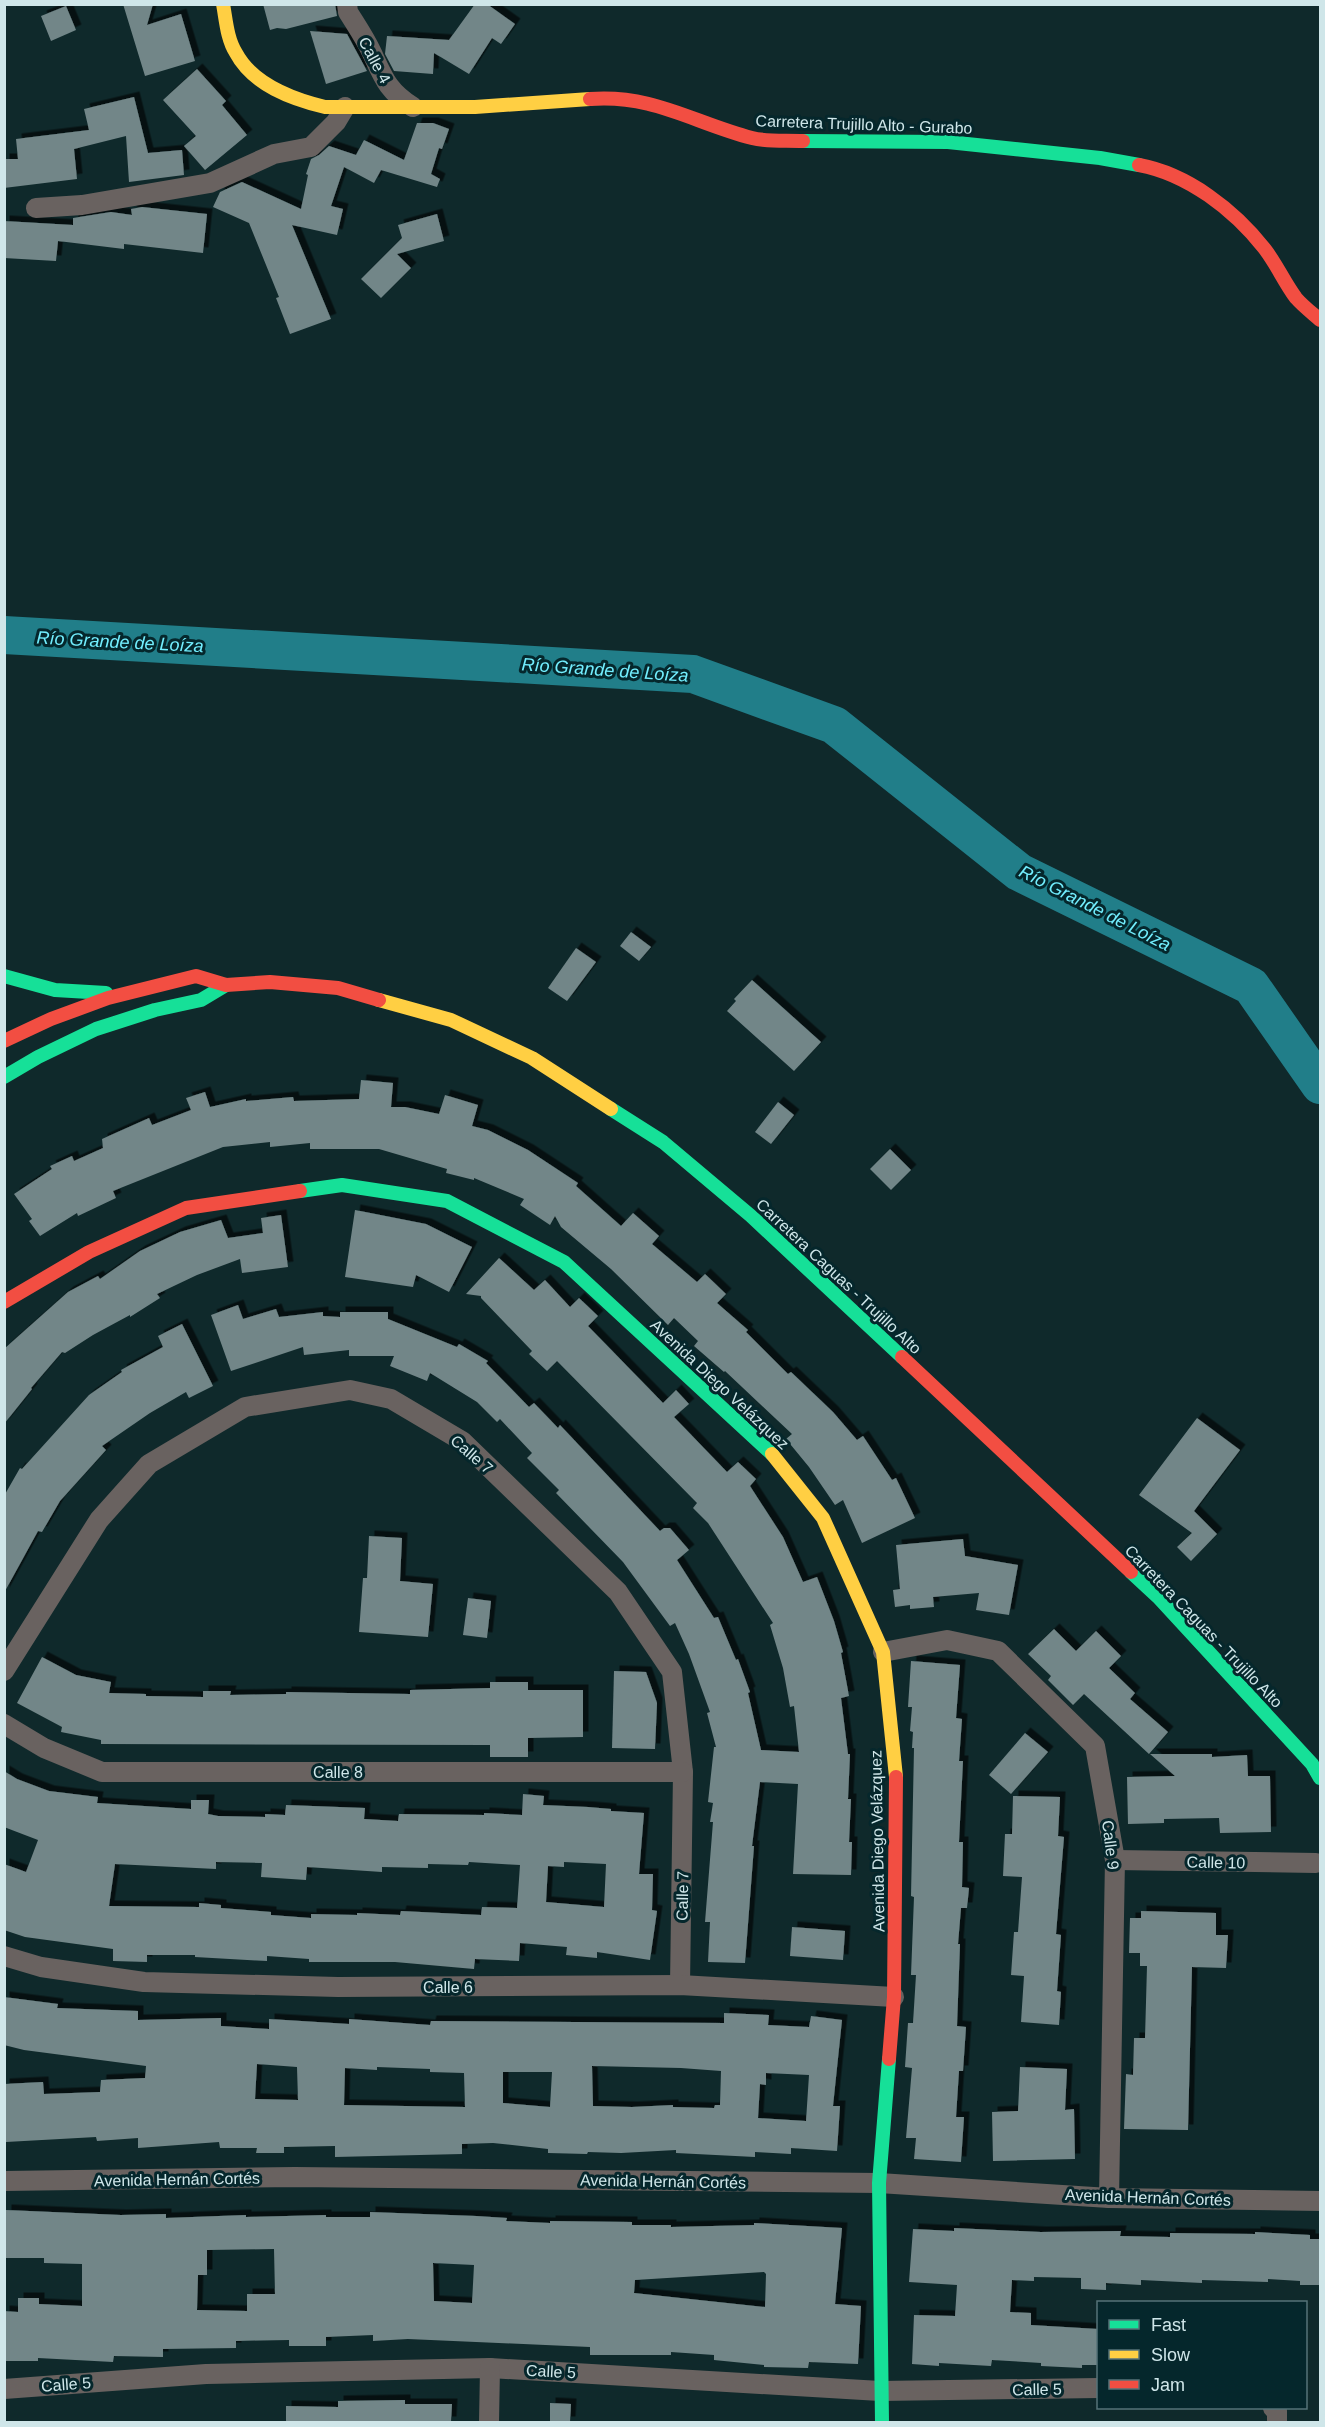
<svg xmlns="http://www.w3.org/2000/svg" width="1325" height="2427" font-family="Helvetica,sans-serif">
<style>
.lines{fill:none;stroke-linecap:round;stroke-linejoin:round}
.river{stroke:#217e89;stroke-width:38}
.building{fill:#728688;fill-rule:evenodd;filter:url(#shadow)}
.street{stroke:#696260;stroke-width:20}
.fast{stroke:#16e098;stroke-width:14}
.slow{stroke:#ffcf43;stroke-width:14}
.jam{stroke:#f24e42;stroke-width:14}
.labels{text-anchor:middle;stroke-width:6;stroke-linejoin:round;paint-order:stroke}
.street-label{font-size:16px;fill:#cfe6e9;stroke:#05272c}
.water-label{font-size:18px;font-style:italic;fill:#72eefe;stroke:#05272c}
</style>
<defs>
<filter id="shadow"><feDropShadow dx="5.5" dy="-5.5" stdDeviation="0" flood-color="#0009"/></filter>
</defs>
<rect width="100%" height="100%" fill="#0f292b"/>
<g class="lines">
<polyline class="river" points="4,635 693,674 834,725 1019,872 1251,986 1320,1085"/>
</g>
<g class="building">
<polygon points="123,4 153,4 147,25 181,14 195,61 145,76"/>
<polygon points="263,4 335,4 337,16 286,29 277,28 270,30"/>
<polygon points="475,4 487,4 515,24 501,44 492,38 469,74 434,53 433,74 394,71 385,54 387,36 449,40"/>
<polygon points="66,6 76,30 51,41 41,16"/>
<polygon points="310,31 347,34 367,71 326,84"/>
<polygon points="197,69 226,101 222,105 247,135 205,170 184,146 196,136 163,100"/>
<polygon points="134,97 148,153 182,150 184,175 129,182 126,136 74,149 77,179 4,188 4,159 18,159 16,139 89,130 84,109"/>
<polygon points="417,123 433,123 449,129 442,149 439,148 431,174 440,179 437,187 381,170 374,183 344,167 331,206 343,209 337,235 292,225 331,319 290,334 276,298 279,297 249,223 213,207 220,192 242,182 301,209 308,175 306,174 311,159 319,155 329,146 356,155 364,140 404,160"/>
<polygon points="142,207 207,214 203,253 124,244 124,249 58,241 56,261 4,258 4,221 73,225 73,218 111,212 132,215 131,209"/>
<polygon points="437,214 444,241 397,254 411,268 381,298 361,279 402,238 398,225"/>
<polygon points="631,932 651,947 639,961 620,946"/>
<polygon points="576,948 596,962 567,1001 548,988"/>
<polygon points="752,980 821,1042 794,1071 727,1011 736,1001 734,999"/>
<polygon points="361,1080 393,1083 391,1107 405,1107 439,1114 445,1095 478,1105 472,1126 488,1130 528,1150 578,1183 576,1186 621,1226 633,1213 659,1236 652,1244 697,1282 705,1274 726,1294 717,1303 748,1330 746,1332 788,1374 791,1372 833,1412 857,1440 863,1436 892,1480 896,1478 915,1518 862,1543 843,1500 835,1505 809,1467 786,1439 792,1434 725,1371 724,1372 694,1346 698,1341 674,1318 668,1325 611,1269 561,1227 555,1216 550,1225 520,1205 524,1199 474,1178 474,1180 446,1173 447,1169 379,1149 310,1149 310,1143 270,1147 270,1142 223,1147 113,1191 116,1198 78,1216 77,1213 40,1236 29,1221 32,1219 14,1194 52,1169 50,1166 72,1156 74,1161 103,1148 102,1139 149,1118 152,1125 191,1110 186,1098 205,1092 210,1107 246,1099 246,1101 293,1097 294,1101 359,1099"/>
<polygon points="778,1102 794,1115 771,1144 755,1132"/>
<polygon points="890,1149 911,1170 891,1190 870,1169"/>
<polygon points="355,1210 426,1224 472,1247 449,1292 416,1275 413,1287 345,1277"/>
<polygon points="281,1215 288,1267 242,1273 240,1259 197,1275 157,1294 160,1298 130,1317 130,1315 93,1335 65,1353 62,1352 31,1388 32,1389 4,1424 4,1349 68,1292 98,1276 100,1279 140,1251 180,1232 221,1220 228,1238 263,1233 261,1218"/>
<polygon points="499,1258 534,1290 545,1280 570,1307 579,1298 598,1316 588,1326 663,1403 676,1390 689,1404 674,1417 727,1472 738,1462 756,1479 750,1486 783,1537 803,1582 817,1577 834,1621 843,1652 841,1653 849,1696 841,1698 848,1754 850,1754 848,1799 851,1799 849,1842 852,1842 851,1875 793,1874 798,1784 760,1782 752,1846 754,1846 745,1963 708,1962 710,1922 705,1922 713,1822 710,1822 713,1803 708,1802 714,1747 716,1747 707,1713 710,1712 689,1654 675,1623 670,1626 623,1562 556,1493 559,1490 527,1458 532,1453 500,1419 497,1422 477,1402 430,1373 427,1381 390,1366 394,1356 349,1356 349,1350 304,1355 303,1347 231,1371 211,1315 238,1305 243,1319 276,1309 279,1317 323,1312 323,1316 340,1317 340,1312 388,1312 388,1319 457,1347 459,1344 488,1361 486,1363 529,1407 534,1403 558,1428 560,1425 660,1531 664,1528 670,1528 689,1550 677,1560 714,1618 718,1617 736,1660 738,1659 750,1692 748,1693 761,1750 799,1752 794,1706 790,1707 783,1668 770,1625 773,1623 708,1523 693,1508 697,1503 557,1361 547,1371 529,1354 532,1351 481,1298 481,1296 466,1294"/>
<polygon points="182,1324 213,1386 189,1398 186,1392 150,1413 102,1446 106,1450 60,1501 42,1532 38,1531 4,1593 4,1496 20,1468 22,1469 89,1395 122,1372 121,1370 163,1347 158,1336"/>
<polygon points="1197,1418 1240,1450 1194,1511 1217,1534 1191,1561 1177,1547 1192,1533 1139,1495"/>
<polygon points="369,1536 402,1538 400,1581 433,1584 428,1637 359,1632 363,1578 367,1578"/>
<polygon points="963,1539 965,1556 1018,1565 1009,1615 976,1610 979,1593 933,1597 934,1607 910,1609 910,1605 895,1607 893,1590 900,1589 896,1545"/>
<polygon points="468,1598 491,1601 487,1638 463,1635"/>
<polygon points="1054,1629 1076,1651 1096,1631 1121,1656 1109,1668 1135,1693 1130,1699 1168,1732 1149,1754 1084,1694 1073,1705 1048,1680 1051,1676 1028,1654"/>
<polygon points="42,1657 76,1675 111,1682 109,1693 146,1694 146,1696 203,1697 203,1691 231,1691 230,1695 286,1694 286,1692 410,1694 410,1690 490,1688 490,1682 528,1682 528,1690 583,1690 583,1737 528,1738 528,1757 490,1757 490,1745 101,1744 101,1740 61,1732 62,1727 17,1703"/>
<polygon points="911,1661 960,1665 956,1718 962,1719 959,1761 963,1761 959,1842 963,1842 962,1887 969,1888 967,1908 961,1908 958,1944 960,1944 957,2026 966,2027 963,2071 959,2071 956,2117 964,2117 961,2162 914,2159 916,2138 906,2138 912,2068 905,2067 908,2023 913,2023 916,1975 911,1975 914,1897 911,1896 914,1748 912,1748 913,1732 910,1731 912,1707 908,1707"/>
<polygon points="614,1671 646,1672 657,1703 655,1749 612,1748"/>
<polygon points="1025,1733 1048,1752 1011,1794 989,1775"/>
<polygon points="1150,1754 1212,1754 1212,1757 1247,1755 1248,1776 1270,1776 1271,1832 1220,1833 1219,1818 1164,1819 1164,1823 1128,1824 1127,1777 1175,1776"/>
<path d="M4 1771 17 1779 49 1791 98 1797 97 1803 191 1809V1800H209L208 1814 218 1816 265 1817V1814L285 1815 286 1805 365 1808 364 1819 398 1821 399 1814 484 1815V1813L522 1815 523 1794 544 1796 543 1805 588 1807 611 1809V1811L644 1813 639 1874H653L652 1910 657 1911 650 1960 597 1952V1958L566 1955 567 1947 520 1943 519 1961 475 1959 474 1969 395 1962H309V1959L267 1956V1961L195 1957V1955H147V1962L113 1961V1949L25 1937 4 1930V1864L26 1872 38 1840 4 1827ZM216 1862 262 1863 261 1877 306 1880 307 1867 382 1872V1867L428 1868V1864L468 1865 469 1862 520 1865 517 1908 482 1907 481 1915 401 1911 400 1915 357 1913V1915L311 1914V1918L271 1915V1912L221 1908V1905L199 1903V1907L109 1906 115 1864 216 1869ZM564 1862 606 1864 604 1907 546 1902 548 1866 564 1867Z"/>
<polygon points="1013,1796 1060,1797 1058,1836 1064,1837 1056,1934 1061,1935 1057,1991 1061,1992 1059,2025 1021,2022 1024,1976 1011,1975 1014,1932 1018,1932 1022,1877 1003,1876 1005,1834 1012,1834"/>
<polygon points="1141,1911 1216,1913 1216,1935 1228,1935 1226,1968 1192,1967 1188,2130 1124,2129 1126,2074 1133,2075 1134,2038 1145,2038 1147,1966 1140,1966 1140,1953 1129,1953 1130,1918 1141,1918"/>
<polygon points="792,1927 845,1931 843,1960 790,1956"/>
<path d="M4 1997 58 2004 57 2008 138 2011V2020L221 2018V2026L269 2029V2019L349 2024V2019L430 2025 431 2021 724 2023V2013L769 2015 768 2025 809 2027 811 2016 842 2020 833 2106H840L837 2151 791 2148V2154L755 2152V2157L676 2153V2150L621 2153 588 2152 587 2154 548 2153V2149L493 2143 462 2144V2154L335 2157V2146L284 2147V2153H256L257 2148H220L219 2142 138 2148V2138L97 2141 96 2137 6 2142 4 2084 43 2082 44 2094 100 2092 101 2080 145 2078 146 2066 24 2050 4 2045ZM257 2064 297 2067 298 2100 255 2099ZM592 2066 681 2068 721 2071 720 2105H715L714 2108 673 2107V2105L632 2107 593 2106ZM377 2067 430 2069V2072L464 2073 465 2107 344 2105 345 2068 377 2070ZM503 2072H552L550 2107 503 2103ZM766 2073 809 2075 806 2121 758 2118 760 2084 766 2085Z"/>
<polygon points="1020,2067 1067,2069 1065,2110 1074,2109 1075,2159 993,2161 992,2112 1018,2111"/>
<path d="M6 2210 121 2215 166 2214V2218L246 2215V2217L326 2215V2217H370V2212L476 2216 507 2218 506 2221 550 2223V2221L632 2222V2225H671V2227L754 2225V2223L842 2228 835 2304 861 2306 858 2364 809 2362 808 2368 764 2367V2365L714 2360V2355L671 2352V2355H590V2347L408 2339 373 2341V2335L326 2337V2346H289V2340L236 2341V2348L163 2349V2357L114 2356 113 2362 38 2358V2361H4V2311L18 2312V2298H39V2304L82 2306V2264L44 2263V2258H5ZM274 2249 275 2294H247V2311L197 2310 198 2275H207V2250ZM433 2263 474 2265 472 2303 434 2301ZM764 2272 766 2274 765 2307 634 2293 635 2280Z"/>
<polygon points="954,2228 1041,2232 1121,2231 1120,2236 1170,2237 1170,2233 1255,2234 1255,2232 1310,2235 1310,2239 1320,2239 1320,2285 1300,2285 1300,2281 1268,2279 1268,2282 1202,2280 1202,2283 1141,2280 1141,2285 1106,2283 1106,2290 1081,2289 1081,2278 1034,2277 1034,2281 1012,2280 1010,2312 1031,2313 1031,2325 1098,2329 1098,2365 1082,2365 1082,2368 1041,2366 1041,2363 992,2360 991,2366 939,2363 939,2366 912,2364 914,2315 955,2316 957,2285 909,2282 913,2229 954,2231"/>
<polygon points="405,2400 405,2404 452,2404 451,2422 286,2422 286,2406 338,2407 338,2401"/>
<polygon points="550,2403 571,2404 570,2422 550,2422"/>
</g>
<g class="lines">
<g class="street">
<path d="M347 4 348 12C356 25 365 38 372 53 384 79 388 91 413 107"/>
<polyline points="36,208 82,205 210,183 274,154 311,147 336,122 345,107"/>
<polyline points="883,1652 947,1640 998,1651 1095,1746 1115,1860 1109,2198"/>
<polyline points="4,1671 99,1520 149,1464 245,1407 350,1390 391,1399 462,1441 618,1592 672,1672 683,1772 680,1985"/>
<polyline points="4,1724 44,1748 102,1772 683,1772"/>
<polyline points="1115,1860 1316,1863"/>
<polyline points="4,1956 41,1967 144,1982 338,1987 680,1985 894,1997"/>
<polyline points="4,2181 295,2177 879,2183 1109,2198 1320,2201"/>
<polyline points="4,2389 206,2374 490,2368 880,2391 1098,2388"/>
<polyline points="1273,2408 1277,2411 1277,2422"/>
<polyline points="489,2422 490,2368"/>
</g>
<g class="fast">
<polyline points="803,141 948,142 1100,158 1139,165"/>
<polyline points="4,976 55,990 106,993"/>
<polyline points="4,1077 38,1057 96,1029 155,1010 201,1000 226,985"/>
<polyline points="611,1109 663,1142 751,1216 902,1357"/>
<polyline points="300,1191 342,1185 447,1201 564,1262 772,1454"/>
<polyline points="1131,1572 1158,1597 1312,1764 1320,1778"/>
<polyline points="882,2422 879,2183 889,2059"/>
</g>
<g class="slow">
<path d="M223 4C226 20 227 39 236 53 253 85 292 99 325 107H475L590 99"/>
<polyline points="379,1000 451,1020 532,1058 611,1109"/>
<polyline points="772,1454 823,1518 883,1652 896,1777"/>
</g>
<g class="jam">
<path d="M590 99C653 94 694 123 752 138 767 142 787 140 803 141"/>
<path d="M1139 165C1188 174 1234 210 1264 248 1276 263 1284 282 1296 298 1303 306 1312 313 1320 320"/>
<polyline points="4,1041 51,1019 108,998 196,976 226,985 270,982 338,988 379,1000"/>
<polyline points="4,1302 89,1252 186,1208 300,1191"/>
<polyline points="902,1357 1131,1572"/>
<polyline points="889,2059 894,1997 896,1777"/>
</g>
</g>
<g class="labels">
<g class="street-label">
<text transform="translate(375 60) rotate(62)" y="6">Calle 4</text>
<text transform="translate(864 124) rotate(2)" y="6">Carretera Trujillo Alto - Gurabo</text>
<text transform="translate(839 1276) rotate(43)" y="6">Carretera Caguas - Trujillo Alto</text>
<text transform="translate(720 1384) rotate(43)" y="6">Avenida Diego Velázquez</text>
<text transform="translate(472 1454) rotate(41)" y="6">Calle 7</text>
<text transform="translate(1204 1626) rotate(46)" y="6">Carretera Caguas - Trujillo Alto</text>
<text x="338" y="1778">Calle 8</text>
<text transform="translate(877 1841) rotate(-91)" y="6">Avenida Diego Velázquez</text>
<text transform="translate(1111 1845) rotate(83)" y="6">Calle 9</text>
<text transform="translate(1216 1862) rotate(1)" y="6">Calle 10</text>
<text transform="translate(682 1896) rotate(-89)" y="6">Calle 7</text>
<text x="448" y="1993">Calle 6</text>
<text transform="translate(177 2179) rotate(-1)" y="6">Avenida Hernán Cortés</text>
<text transform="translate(663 2181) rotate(1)" y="6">Avenida Hernán Cortés</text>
<text transform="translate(1148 2197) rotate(2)" y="6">Avenida Hernán Cortés</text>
<text transform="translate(551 2371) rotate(3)" y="6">Calle 5</text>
<text transform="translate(66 2384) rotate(-4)" y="6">Calle 5</text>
<text transform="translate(1037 2389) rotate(-1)" y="6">Calle 5</text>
</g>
<g class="water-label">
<text transform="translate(120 642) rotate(3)" y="6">Río Grande de Loíza</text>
<text transform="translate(605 670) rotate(4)" y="6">Río Grande de Loíza</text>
<text transform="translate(1095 908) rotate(27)" y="6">Río Grande de Loíza</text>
</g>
</g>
<rect width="1325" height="2427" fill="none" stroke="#cfe6e9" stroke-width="12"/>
<rect x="1097" y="2301" width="210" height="108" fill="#05272c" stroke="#567378" stroke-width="1.5"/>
<rect x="1109" y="2320" width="30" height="9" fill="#16e098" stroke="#567378" stroke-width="1.5"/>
<text x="1151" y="2331" font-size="18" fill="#cfe6e9">Fast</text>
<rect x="1109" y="2350" width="30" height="9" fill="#ffcf43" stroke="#567378" stroke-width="1.5"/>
<text x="1151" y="2361" font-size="18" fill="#cfe6e9">Slow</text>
<rect x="1109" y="2380" width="30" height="9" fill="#f24e42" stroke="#567378" stroke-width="1.5"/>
<text x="1151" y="2391" font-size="18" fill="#cfe6e9">Jam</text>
</svg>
